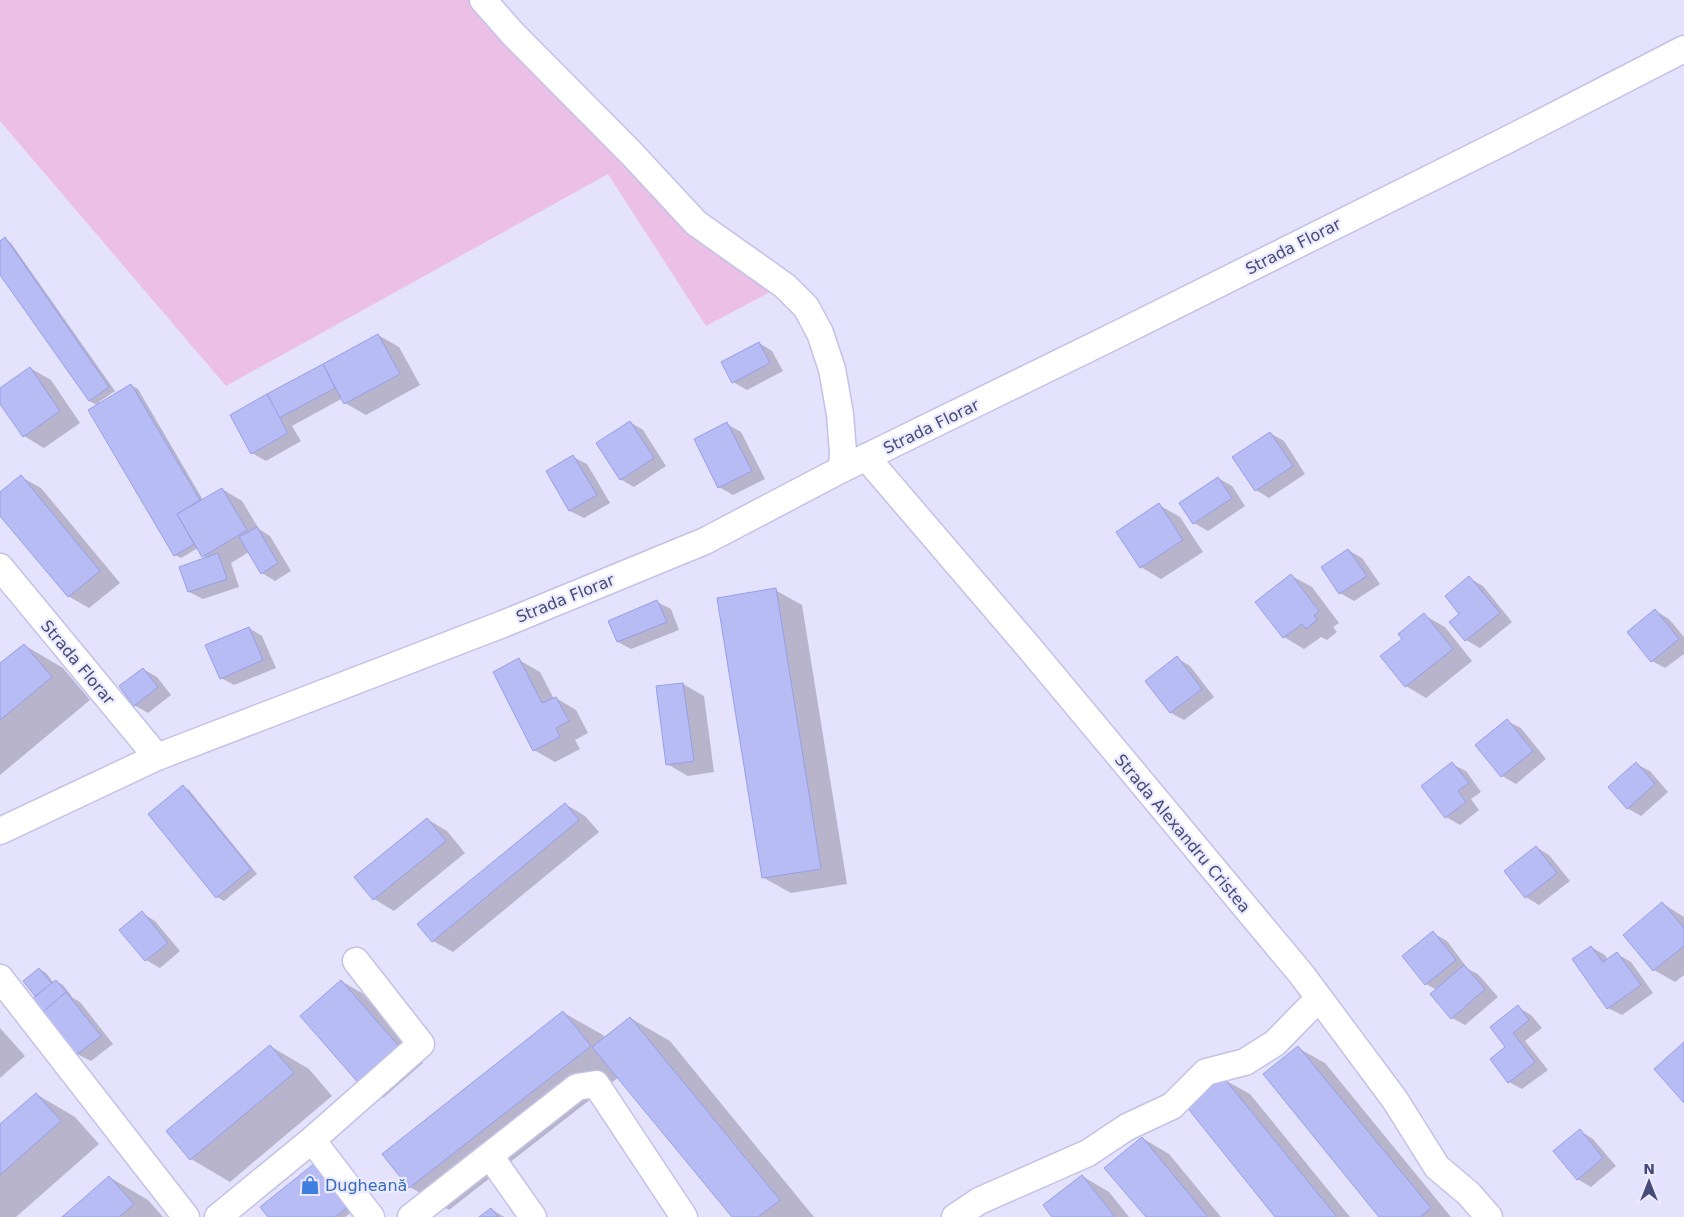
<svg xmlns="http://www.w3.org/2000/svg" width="1684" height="1217" font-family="'DejaVu Sans',sans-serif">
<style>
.green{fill:#ecbfe7}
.shadow{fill:#0003}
.building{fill:#b7bcf5;stroke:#969ee9}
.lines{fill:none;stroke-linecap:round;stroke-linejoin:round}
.minor-casing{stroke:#c2c2e8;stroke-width:29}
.minor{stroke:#fff;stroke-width:26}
.labels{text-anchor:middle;stroke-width:4.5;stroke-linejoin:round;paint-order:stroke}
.street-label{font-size:16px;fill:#464c77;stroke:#eceaff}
.shop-label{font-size:16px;fill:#366cbe;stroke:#eceaff;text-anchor:start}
</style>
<rect width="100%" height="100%" fill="#e5e2fe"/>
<polygon class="green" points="0,0 473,0 774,290 706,326 608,174 226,386 0,121"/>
<g class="shadow">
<polygon points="5,239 11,243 115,391 99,402 100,404 131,385 138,389 203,500 222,489 242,501 259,529 270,536 291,571 275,581 262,573 249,552 231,563 239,587 203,599 189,592 181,568 207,558 203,556 198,548 181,558 175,555 97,405 89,401 0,273 0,242"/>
<polygon points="378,335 399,347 420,385 366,415 345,403 343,398 292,426 301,441 266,461 252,453 232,415"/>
<polygon points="759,343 772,351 783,371 747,390 733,382"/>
<polygon points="30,368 51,380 80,423 44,448 24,436 0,402 0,389"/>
<polygon points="630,422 643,430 666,466 634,487 620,479"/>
<polygon points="727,424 741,432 765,479 733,495 719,487"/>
<polygon points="1270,433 1284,441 1305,474 1269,498 1256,490"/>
<polygon points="573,457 587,464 610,503 584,518 570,511 547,472"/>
<polygon points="21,477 41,488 120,583 89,608 68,596 0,514 0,494"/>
<polygon points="1218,478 1232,486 1245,506 1208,531 1194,523"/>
<polygon points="1159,505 1180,517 1203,552 1161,579 1141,567"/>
<polygon points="1348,550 1362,558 1380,584 1354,601 1340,593"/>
<polygon points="1292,576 1312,587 1339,623 1333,627 1337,632 1327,640 1321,637 1304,649 1284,637"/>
<polygon points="1469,578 1483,586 1512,622 1480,648 1466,640 1451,622 1461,614"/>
<polygon points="775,590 802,605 847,884 791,893 764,878"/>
<polygon points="657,602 671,609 679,630 631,649 618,642"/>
<polygon points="1656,611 1669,619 1684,637 1684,654 1665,668 1652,661"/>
<polygon points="1424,615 1445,627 1472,661 1426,698 1406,686 1403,639"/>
<polygon points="249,628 262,636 276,668 234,685 221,678"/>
<polygon points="24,645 63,668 90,700 0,775 0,665"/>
<polygon points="1177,658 1190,666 1214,697 1184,720 1171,713 1147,681"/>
<polygon points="519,660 540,672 554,699 556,698 576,710 588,733 575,740 580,749 555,762 534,750"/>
<polygon points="143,669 157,677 171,695 148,713 134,705"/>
<polygon points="683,684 704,696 714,772 688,776 667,764 657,687"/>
<polygon points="1507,721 1521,728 1546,759 1516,784 1502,776"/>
<polygon points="1452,764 1466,771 1481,792 1471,799 1479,810 1460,825 1446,817"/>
<polygon points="1636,764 1650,771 1668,792 1641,816 1627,808"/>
<polygon points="183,787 189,790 257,874 224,901 217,897"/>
<polygon points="565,804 585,816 599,832 453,952 433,941"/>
<polygon points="427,819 447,831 465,853 394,911 374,899"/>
<polygon points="1536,847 1549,855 1570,881 1539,905 1526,897"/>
<polygon points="1662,903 1684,917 1684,975 1675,982 1654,970 1624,935"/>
<polygon points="142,913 155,921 180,951 160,968 146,960 121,930"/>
<polygon points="1433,933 1447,941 1468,969 1478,974 1498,997 1465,1025 1452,1018 1437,990 1426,984"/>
<polygon points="1591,947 1605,955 1608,960 1617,954 1631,962 1653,993 1622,1015 1608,1008"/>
<polygon points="39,969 46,973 54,983 56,981 63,985 73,998 80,1002 113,1044 91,1061 77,1054 25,981"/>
<polygon points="341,981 362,993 423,1063 383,1098 363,1086"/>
<polygon points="1518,1007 1531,1015 1542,1028 1525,1041 1548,1070 1522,1089 1509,1082 1507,1047"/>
<polygon points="564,1013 603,1035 605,1038 630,1018 670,1041 814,1217 733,1217 619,1077 449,1210 410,1187"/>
<polygon points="0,1028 25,1056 0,1078"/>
<polygon points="270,1046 309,1069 332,1096 230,1182 191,1159"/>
<polygon points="1298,1048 1325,1063 1451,1217 1380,1217"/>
<polygon points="1223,1079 1250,1094 1350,1217 1277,1217"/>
<polygon points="36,1094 75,1117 99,1144 16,1217 0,1217 0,1126"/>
<polygon points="1580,1131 1593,1139 1616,1166 1591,1187 1577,1179"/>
<polygon points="1142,1138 1169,1154 1221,1217 1147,1217"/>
<polygon points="322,1168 354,1210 345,1217 270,1217"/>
<polygon points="1082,1176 1109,1192 1129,1217 1054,1217"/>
<polygon points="109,1177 148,1200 163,1217 64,1217"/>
<polygon points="491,1209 504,1217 481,1217"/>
</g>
<g class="building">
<polygon points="5,237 109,387 89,401 0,275 0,241"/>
<polygon points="378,334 400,374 344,404 323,364"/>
<polygon points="759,342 770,363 732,383 721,362"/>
<polygon points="323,364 335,388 279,418 267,394"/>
<polygon points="30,367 60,411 23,437 0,404 0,388"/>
<polygon points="131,384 200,500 177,514 194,544 174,556 88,410"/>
<polygon points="267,394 288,433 251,454 230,415"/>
<polygon points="630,421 654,458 620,480 596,443"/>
<polygon points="727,422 752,471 718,488 694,439"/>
<polygon points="1270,432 1293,466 1255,491 1232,457"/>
<polygon points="573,455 597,495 569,511 546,471"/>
<polygon points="21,475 100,571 68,597 0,516 0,492"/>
<polygon points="1218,477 1232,498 1193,524 1179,503"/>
<polygon points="222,488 247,530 202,557 177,514"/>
<polygon points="1159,503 1183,540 1140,568 1116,532"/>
<polygon points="257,527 278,563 261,574 239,537"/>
<polygon points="1348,549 1367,576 1339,594 1321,567"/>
<polygon points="218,553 227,579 188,592 179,567"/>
<polygon points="1291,574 1319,611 1314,615 1317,620 1306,629 1302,624 1283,638 1255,602"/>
<polygon points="1469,576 1500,613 1465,641 1449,622 1459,614 1445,596"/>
<polygon points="776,588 821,869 762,878 717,598"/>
<polygon points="657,600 667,622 617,642 608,621"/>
<polygon points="1655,609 1679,639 1651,662 1627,632"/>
<polygon points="1424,613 1453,649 1405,687 1380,656 1402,639 1398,634"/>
<polygon points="249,627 263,660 220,679 205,645"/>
<polygon points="24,644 52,677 0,720 0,663"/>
<polygon points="1177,656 1202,689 1170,713 1145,681"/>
<polygon points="519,658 542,703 556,697 569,721 556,728 560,737 533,751 493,672"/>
<polygon points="143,668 158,687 134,706 119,686"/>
<polygon points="683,683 694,761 666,765 656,686"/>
<polygon points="1507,719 1533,751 1501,777 1475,745"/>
<polygon points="1452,762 1469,783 1458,791 1466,802 1445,818 1421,786"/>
<polygon points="1636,762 1655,784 1627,809 1608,787"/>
<polygon points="183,785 251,869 216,898 148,814"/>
<polygon points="565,803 579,820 432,942 417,924"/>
<polygon points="427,818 446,841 373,900 354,877"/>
<polygon points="1536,846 1557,873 1525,898 1504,871"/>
<polygon points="1662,902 1684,928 1684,946 1653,971 1623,935"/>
<polygon points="142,911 168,943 145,961 119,930"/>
<polygon points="1433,931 1456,960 1425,985 1402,956"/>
<polygon points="1591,946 1603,962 1617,952 1641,985 1607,1009 1572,959"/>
<polygon points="1464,965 1485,989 1451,1019 1430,994"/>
<polygon points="39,968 52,984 35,996 23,981"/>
<polygon points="56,980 66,992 43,1012 32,999"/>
<polygon points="341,980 403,1051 362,1087 300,1016"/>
<polygon points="66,992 101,1036 76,1055 43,1012"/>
<polygon points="1518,1005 1529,1020 1513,1033 1535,1062 1508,1083 1490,1059 1505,1047 1490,1027"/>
<polygon points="563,1011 591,1046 409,1188 382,1154"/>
<polygon points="630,1017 780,1200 758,1217 732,1217 592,1047"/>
<polygon points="1684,1042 1684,1103 1654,1069"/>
<polygon points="270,1045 294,1073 190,1160 166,1131"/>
<polygon points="1298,1046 1431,1208 1420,1217 1379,1217 1263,1074"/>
<polygon points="1223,1077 1337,1217 1275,1217 1186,1106"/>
<polygon points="36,1093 61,1121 0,1175 0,1124"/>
<polygon points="1580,1129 1603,1158 1577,1180 1553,1151"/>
<polygon points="1142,1137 1208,1217 1146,1217 1104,1168"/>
<polygon points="315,1163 348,1207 335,1217 268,1217 260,1207"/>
<polygon points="1082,1175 1115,1217 1052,1217 1043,1205"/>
<polygon points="109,1176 134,1204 119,1217 62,1217"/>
<polygon points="491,1208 498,1217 479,1217"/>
</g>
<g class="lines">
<g class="minor-casing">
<g id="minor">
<polyline points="483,0 513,34 632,154 696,223 785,286 806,307 820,333 832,369 840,414 843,452 842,469"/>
<polyline points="866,457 1027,645 1302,975 1395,1100 1437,1167 1469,1194 1489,1217"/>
<polyline points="0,567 157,757"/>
<polyline points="0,831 157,757 503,624 705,541 842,469 1110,338 1507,140 1684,49"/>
<polyline points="0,978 186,1217"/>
<polyline points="312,1140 371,1217"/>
<polyline points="490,1156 533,1217"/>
<polyline points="218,1217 312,1140 421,1044 356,961"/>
<polyline points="411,1217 577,1087 596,1084 684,1217"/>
<polyline points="955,1217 979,1201 1088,1153 1127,1127 1172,1106 1206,1072 1245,1062 1275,1043 1319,998"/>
</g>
</g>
<use href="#minor" class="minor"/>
</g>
<defs>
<g id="shop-bare" transform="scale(1.5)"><path d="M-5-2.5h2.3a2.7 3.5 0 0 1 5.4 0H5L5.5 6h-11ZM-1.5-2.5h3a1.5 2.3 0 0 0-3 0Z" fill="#3f7fe0" stroke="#eceaff" stroke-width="2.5" paint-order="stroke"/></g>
</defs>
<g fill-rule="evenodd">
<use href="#shop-bare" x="310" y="1185"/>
</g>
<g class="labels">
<g class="street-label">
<text transform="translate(1293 246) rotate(-27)" y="6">Strada Florar</text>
<text transform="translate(931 426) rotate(-26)" y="6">Strada Florar</text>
<text transform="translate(565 598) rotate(-22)" y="6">Strada Florar</text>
<text transform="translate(78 662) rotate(50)" y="6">Strada Florar</text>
<text transform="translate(1183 833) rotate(50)" y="6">Strada Alexandru Cristea</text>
</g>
<g class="shop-label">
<text x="325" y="1191">Dugheană</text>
</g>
</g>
<g transform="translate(1649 1182)" stroke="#eceaff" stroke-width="4" paint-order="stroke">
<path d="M0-4L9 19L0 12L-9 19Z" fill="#464c77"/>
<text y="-8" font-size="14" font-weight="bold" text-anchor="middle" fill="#464c77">N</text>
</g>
</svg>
